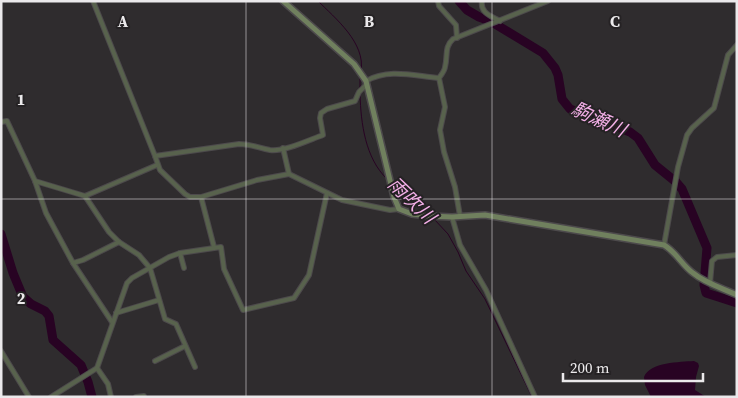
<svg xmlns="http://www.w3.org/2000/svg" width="738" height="398" font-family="'Source Serif 4','Noto Sans JP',serif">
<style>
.water{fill:#280323}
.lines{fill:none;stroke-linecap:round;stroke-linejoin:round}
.stream{stroke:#280323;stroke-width:1}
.river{stroke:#280323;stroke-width:9}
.street-casing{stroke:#4d4a4c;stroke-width:6}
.secondary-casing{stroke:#4d4a4c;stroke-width:8}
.street{stroke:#58624d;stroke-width:4}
.secondary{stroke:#70805e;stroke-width:5}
.grid{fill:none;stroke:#ebe9eb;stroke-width:1;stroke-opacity:0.55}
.labels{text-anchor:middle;stroke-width:4;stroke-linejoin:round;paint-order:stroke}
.water-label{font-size:19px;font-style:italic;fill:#f4b0e8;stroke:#252224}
.grid-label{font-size:16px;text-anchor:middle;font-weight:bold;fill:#ebe9eb;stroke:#252224;stroke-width:4;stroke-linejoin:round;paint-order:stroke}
</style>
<rect width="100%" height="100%" fill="#2f2c2e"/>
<path class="water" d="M694 361 698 363 699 366 696 377 695 390 706 397H651L645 385 644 377C650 362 680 362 694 361Z"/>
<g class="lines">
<g class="stream">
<path d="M318 1C335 18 366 43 361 71"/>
<polyline points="360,77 360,88"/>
<path d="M360 95C361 123 365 158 387 179"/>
<polyline points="394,185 429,214"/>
<polyline points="434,219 448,234 458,252 466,271 485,299 532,397"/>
</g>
<g class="river">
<polyline points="459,1 467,10 479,17 490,21 543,53 555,68 558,75 562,99 570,109 630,132 638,138 655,165 676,182 682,189 707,248 704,285 706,293 737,303"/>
<polyline points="1,234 13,273 23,297 31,304 45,311 49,316 53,340 81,365 88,382 92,397"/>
</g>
<g class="street-casing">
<g id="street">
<polyline points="93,1 155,156 160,170 185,194 190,197 201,197 257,180 289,174 342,200 390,210 399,209"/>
<polyline points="438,1 439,6 456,25 457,38"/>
<path d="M482 1C480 13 491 16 500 21"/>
<path d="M366 81C389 68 414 76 439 78"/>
<polyline points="1,122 7,121 35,181 46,213 73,263 112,322"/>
<polyline points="283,148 289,174"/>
<path d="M155 156 239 144C251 144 259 148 270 150 284 152 309 140 323 135L320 118 321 113 327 109 355 101 359 92 367 84"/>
<polyline points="35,181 85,196 157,165"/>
<polyline points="85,196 109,232 119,242 139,255 150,268 165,319 176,324 195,367"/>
<polyline points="201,197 214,247"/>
<path d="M460 216 455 187 444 152 440 130 445 107 439 78C442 74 445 70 445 67 448 56 444 47 453 39L548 1"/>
<polyline points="452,217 460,245 486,290 535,397"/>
<polyline points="664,245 678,167 687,135 692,128 714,108 728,55 737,45"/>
<polyline points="180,253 184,268"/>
<polyline points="73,263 83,260 119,242"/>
<polyline points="710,283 712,261 717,257 737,255"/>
<polyline points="116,313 159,300"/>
<polyline points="1,351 29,397"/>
<polyline points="155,361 185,346"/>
<polyline points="97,368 108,384 111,397"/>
<polyline points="51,397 97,368 127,283 132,278 169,257 180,253 221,247 224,269 243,310 294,298 309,275 327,193"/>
<polyline points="136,397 144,396"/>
</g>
</g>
<g class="secondary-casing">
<path id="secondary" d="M283 1 354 64 366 81 394 197 399 209 412 214 429 216 452 217 485 215 664 245C676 252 682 265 693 273 705 283 722 288 737 295"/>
</g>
<use href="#street" class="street"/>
<use href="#secondary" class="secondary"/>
</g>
<path class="grid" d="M246 1V397M492 1V397M1 199H737"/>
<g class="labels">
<g class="water-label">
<text transform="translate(599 119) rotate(25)" y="7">駒瀬川</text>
<text transform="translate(412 200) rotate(44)" y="7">雨吹川</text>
</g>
</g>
<g class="grid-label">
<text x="123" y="27">A</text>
<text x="369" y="27">B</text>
<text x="615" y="27">C</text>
<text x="21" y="105">1</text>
<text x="21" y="304">2</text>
</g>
<rect width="738" height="398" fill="none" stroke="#ebe9eb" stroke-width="5"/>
<path d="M563 373v8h140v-8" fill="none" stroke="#ebe9eb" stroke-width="2.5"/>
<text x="570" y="373" font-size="15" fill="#ebe9eb" stroke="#252224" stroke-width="4" paint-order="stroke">200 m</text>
</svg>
